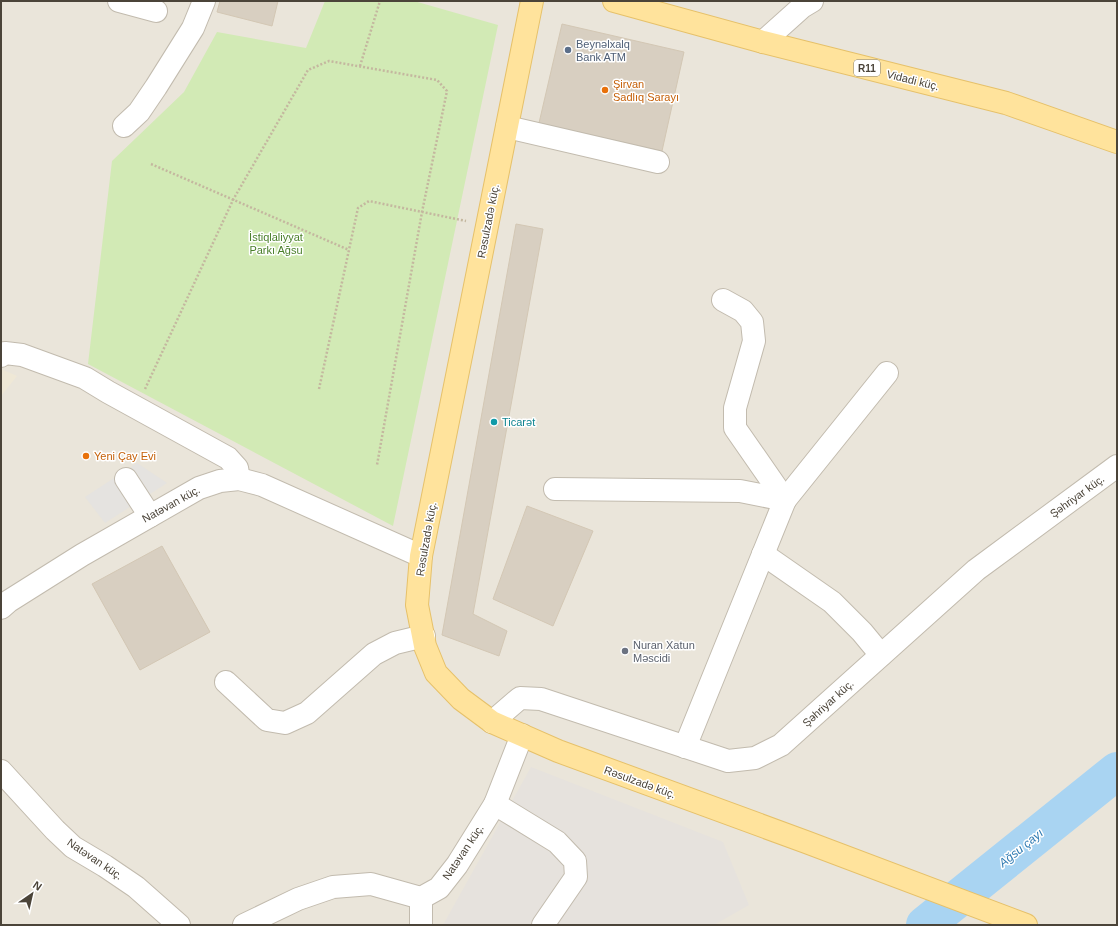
<svg xmlns="http://www.w3.org/2000/svg" width="1118" height="926" font-family="Arial,sans-serif">
<style>
.residential{fill:#eae5da}
.industrial{fill:#e6e2dd}
.education{fill:#efe8d6}
.green{fill:#d2eab5}
.parking{fill:#e5e3e0}
.lines{fill:none;stroke-linecap:round;stroke-linejoin:round}
.river{stroke:#a9d4f2;stroke-width:38}
.building{fill:#d8cfc1;stroke:#d3c7b4}
.minor-casing{stroke:#c2bbae;stroke-width:24}
.major-casing{stroke:#e6c16a;stroke-width:24}
.path{stroke:#c4b79f;stroke-width:2.5;stroke-dasharray:2 2;stroke-linecap:butt}
.minor{stroke:#fff;stroke-width:22}
.major{stroke:#ffe39c;stroke-width:22}
.service-dot{fill:#5c6f8a;stroke:#fff;stroke-width:1.5}
.food-dot{fill:#e8710a;stroke:#fff;stroke-width:1.5}
.culture-dot{fill:#0f9aa8;stroke:#fff;stroke-width:1.5}
.worship-dot{fill:#6b7280;stroke:#fff;stroke-width:1.5}
.labels{text-anchor:middle;stroke-width:3;stroke-linejoin:round;paint-order:stroke}
.shield{fill:#fff;stroke:#817c74;stroke-width:1}
.shield-label{font-size:10px;font-weight:bold;fill:#4b4439}
.service-label{font-size:11px;fill:#4e5e75;stroke:#fff;text-anchor:start}
.street-label{font-size:11px;fill:#4b4439;stroke:#fff}
.food-label{font-size:11px;fill:#c56008;stroke:#fff;text-anchor:start}
.park-label{font-size:11px;fill:#4a7f2a;stroke:#fff}
.culture-label{font-size:11px;fill:#0d838f;stroke:#fff;text-anchor:start}
.worship-label{font-size:11px;fill:#5b616d;stroke:#fff;text-anchor:start}
.water-label{font-size:12px;font-style:italic;fill:#2e7ab2;stroke:#fff}
</style>
<rect width="100%" height="100%" fill="#f6f3ec"/>
<rect class="residential" x="1" y="1" width="1116" height="924"/>
<polygon class="industrial" points="531,767 723,842 749,905 714,925 443,925"/>
<polygon class="education" points="1,369 17,376 1,396"/>
<polygon class="green" points="325,1 414,1 498,25 393,526 88,364 112,161 184,92 217,32 306,48"/>
<polygon class="parking" points="137,463 167,483 105,523 85,497"/>
<g class="lines">
<polyline class="river" points="925,925 1117,771"/>
</g>
<g class="building">
<polygon points="220,1 278,1 272,26 217,12"/>
<polygon points="562,24 684,52 662,151 539,123"/>
<polygon points="516,224 543,229 473,614 507,631 499,656 442,635"/>
<polygon points="527,506 593,531 553,626 493,599"/>
<polygon points="162,546 210,632 140,670 92,584"/>
</g>
<g class="lines">
<g class="minor-casing">
<g id="minor">
<polyline points="119,1 156,11"/>
<polyline points="763,42 802,7 812,1"/>
<polyline points="124,126 139,112 156,87 193,28 204,1"/>
<polyline points="507,127 658,162"/>
<polyline points="723,300 743,311 752,322 754,341 735,408 735,428 785,500"/>
<polyline points="1,356 5,353 22,355 85,378 108,392 228,458 237,468 239,479"/>
<polyline points="126,479 150,516"/>
<polyline points="555,489 740,491 785,500"/>
<polyline points="763,554 832,602 862,632 881,655"/>
<polyline points="1,608 9,601 82,555 199,488 220,481 239,479 262,485 421,556"/>
<polyline points="226,682 267,720 285,723 307,713 374,654 395,643 424,636"/>
<polyline points="492,722 520,698 541,699 728,761 755,758 781,745 976,570 1117,466"/>
<polyline points="685,747 785,500 887,373"/>
<polyline points="1,771 55,830 73,847 105,866 136,887 179,925"/>
<polyline points="495,804 557,842 575,861 576,877 543,925"/>
<polyline points="244,925 298,899 333,887 371,884 421,898 439,888 457,865 495,804 522,735"/>
<polyline points="421,925 421,898"/>
</g>
</g>
<g class="major-casing">
<g id="major">
<polyline points="532,1 421,556 417,605 425,646 436,673 461,699 492,722 558,751 806,842 1026,925"/>
<polyline points="614,1 763,42 1006,103 1117,142"/>
</g>
</g>
<g class="path">
<polyline points="360,66 380,1"/>
<polyline points="151,164 349,250"/>
<polyline points="145,389 233,200 308,70 329,61 437,80 447,91 422,212 377,465"/>
<polyline points="319,389 358,208 369,201 466,221"/>
</g>
<use href="#minor" class="minor"/>
<use href="#major" class="major"/>
</g>
<circle class="service-dot" cx="568" cy="50" r="4"/>
<g class="food-dot">
<circle cx="605" cy="90" r="4"/>
<circle cx="86" cy="456" r="4"/>
</g>
<circle class="culture-dot" cx="494" cy="422" r="4"/>
<circle class="worship-dot" cx="625" cy="651" r="4"/>
<g class="labels">
<rect class="shield" x="854" y="60" width="26" height="16" rx="3"/>
<g class="shield-label">
<text x="867" y="72">R11</text>
</g>
<g class="service-label">
<text x="576" y="48">Beynəlxalq<tspan x="576" dy="13">Bank ATM</tspan></text>
</g>
<g class="street-label">
<text transform="translate(913 80) rotate(14)" y="4">Vidadi küç.</text>
<text transform="translate(488 221) rotate(-79)" y="4">Rəsulzadə küç.</text>
<text transform="translate(1077 496) rotate(-36)" y="4">Şəhriyar küç.</text>
<text transform="translate(171 504) rotate(-29)" y="4">Natəvan küç.</text>
<text transform="translate(426 539) rotate(-80)" y="4">Rəsulzadə küç.</text>
<text transform="translate(828 703) rotate(-42)" y="4">Şəhriyar küç.</text>
<text transform="translate(640 782) rotate(20)" y="4">Rəsulzadə küç.</text>
<text transform="translate(463 852) rotate(-56)" y="4">Natəvan küç.</text>
<text transform="translate(95 859) rotate(34)" y="4">Natəvan küç.</text>
</g>
<g class="food-label">
<text x="613" y="88">Şirvan<tspan x="613" dy="13">Sadlıq Sarayı</tspan></text>
<text x="94" y="460">Yeni Çay Evi</text>
</g>
<g class="park-label">
<text x="276" y="241">İstiqlaliyyat<tspan x="276" dy="13">Parkı Ağsu</tspan></text>
</g>
<g class="culture-label">
<text x="502" y="426">Ticarət</text>
</g>
<g class="worship-label">
<text x="633" y="649">Nuran Xatun<tspan x="633" dy="13">Məscidi</tspan></text>
</g>
<g class="water-label">
<text transform="translate(1021 848) rotate(-39)" y="4">Ağsu çayı</text>
</g>
</g>
<rect width="1118" height="926" fill="none" stroke="#4b4439" stroke-width="4"/>
<g transform="translate(32 894) rotate(34)" stroke="#ffffff" stroke-width="3" paint-order="stroke">
<path d="M0-3L7 15L0 10L-7 15Z" fill="#4b4439"/>
<text y="-6" font-size="11" font-weight="bold" text-anchor="middle" fill="#4b4439">N</text>
</g>
</svg>
